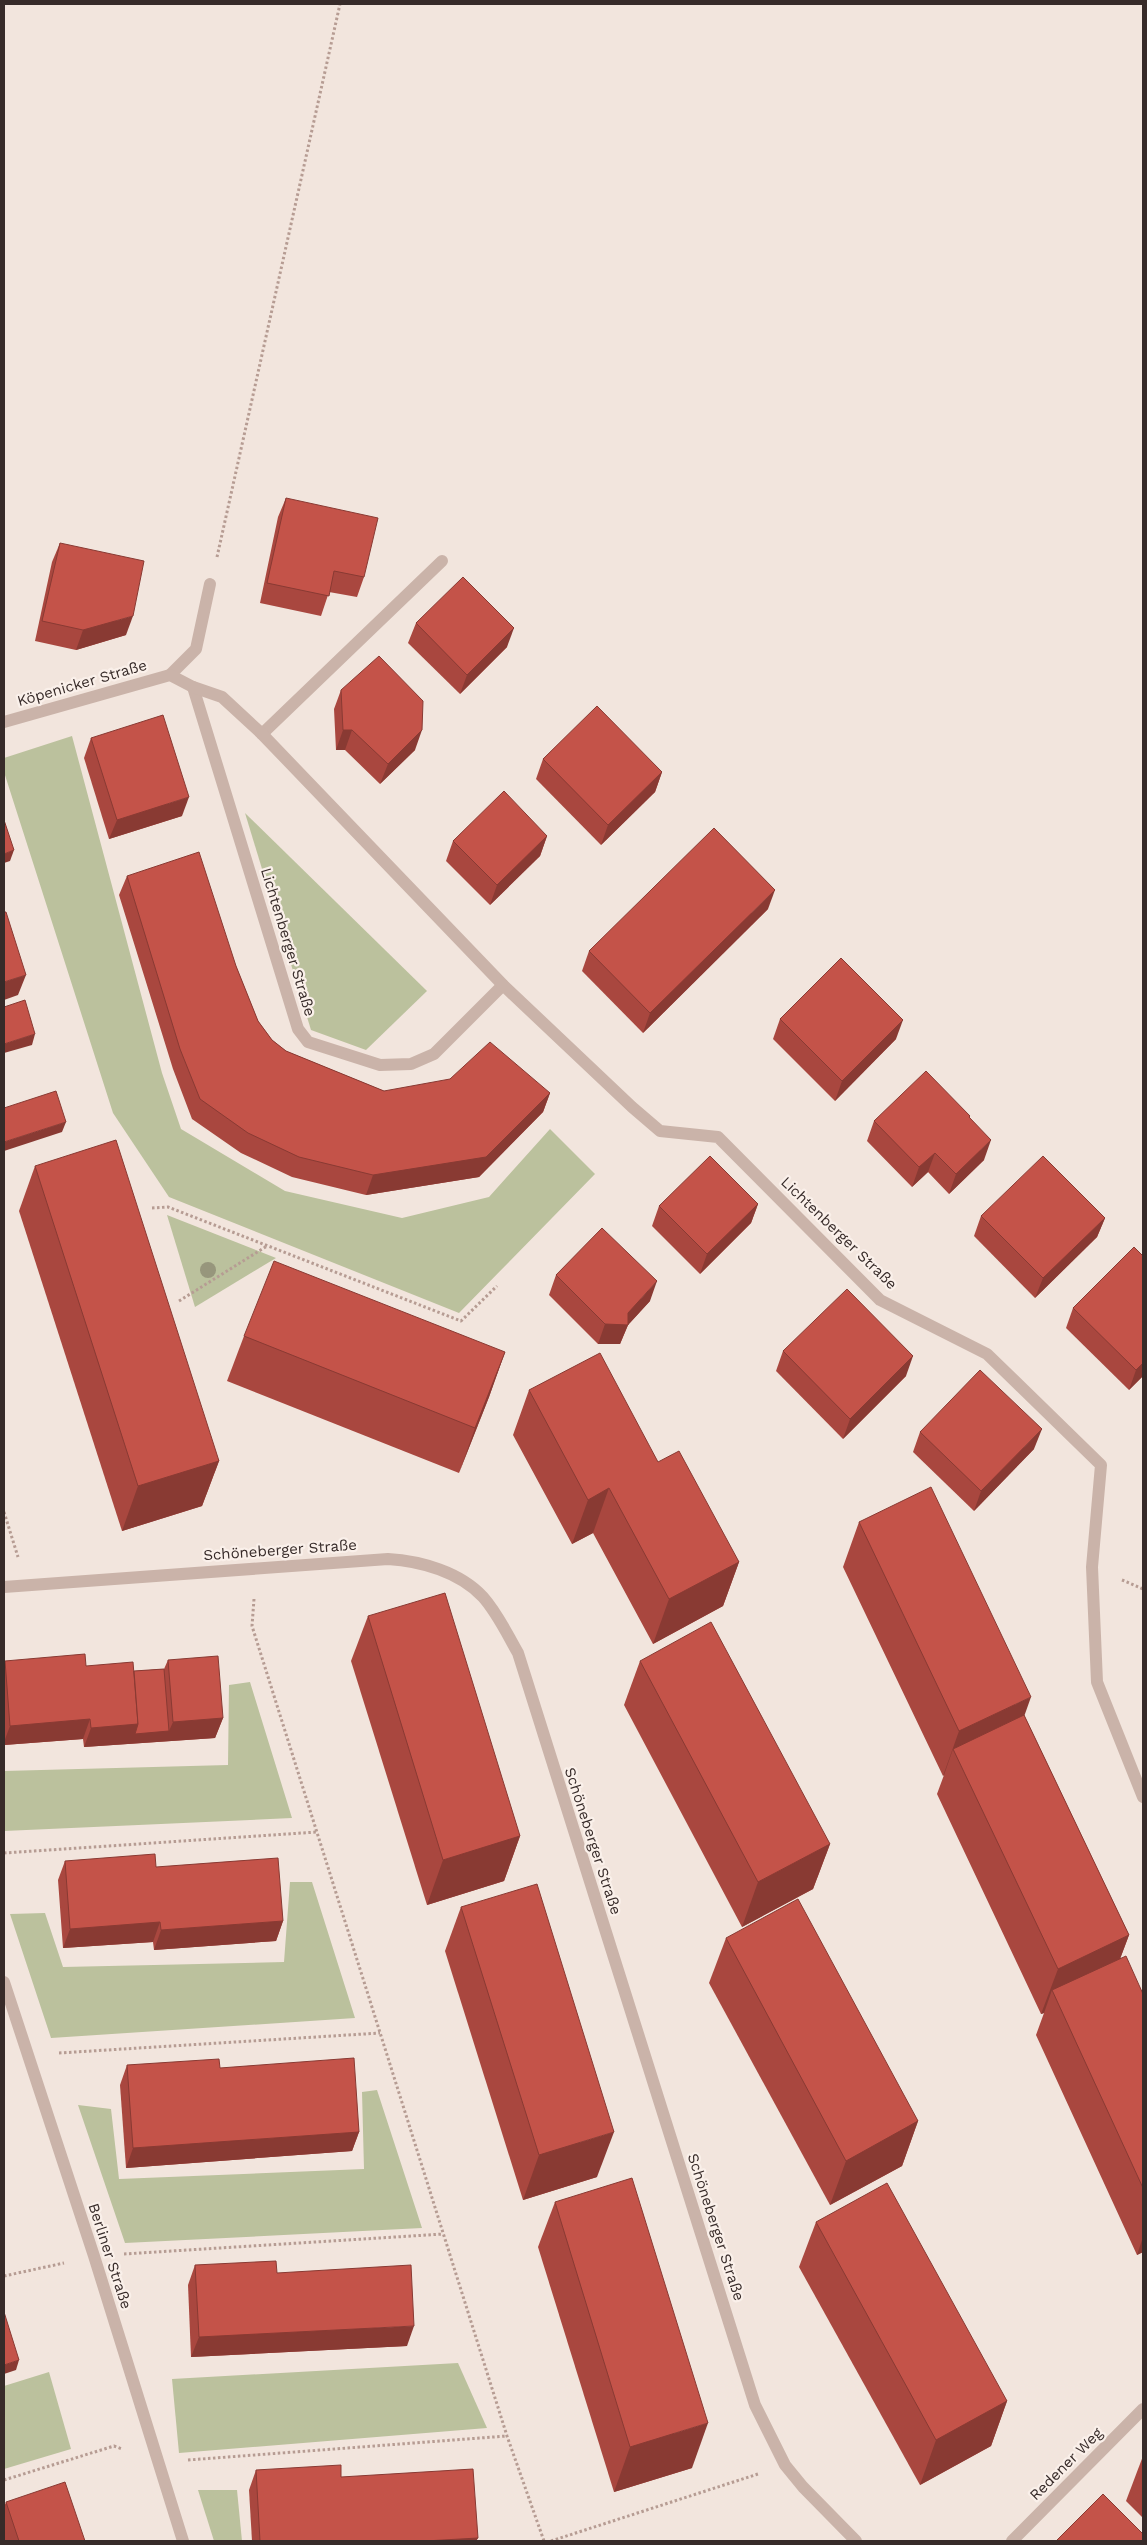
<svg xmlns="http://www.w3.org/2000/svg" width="1147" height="2545" font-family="'Work Sans',sans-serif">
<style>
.green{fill:#bbc19d}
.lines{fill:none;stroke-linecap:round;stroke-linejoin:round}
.path{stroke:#b69c93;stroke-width:3;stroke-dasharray:2.5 2.5;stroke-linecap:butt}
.lane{stroke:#cab3a9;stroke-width:12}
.street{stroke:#cab3a9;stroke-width:12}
.tree{fill:#97967c}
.wall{fill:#a9473f}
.shaded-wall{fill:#893a33}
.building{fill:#c45349;stroke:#893a33}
.labels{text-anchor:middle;stroke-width:4.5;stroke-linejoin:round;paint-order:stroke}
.street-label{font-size:15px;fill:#372b29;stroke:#faf0ea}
</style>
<rect width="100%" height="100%" fill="#f2e5dd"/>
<g class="green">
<polygon points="72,736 162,1073 181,1129 285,1191 402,1218 489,1197 550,1129 595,1174 459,1313 169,1197 113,1113 4,772 4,758"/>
<polygon points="245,813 427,991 366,1050 311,1030"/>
<polygon points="167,1215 276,1258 195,1307"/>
<polygon points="250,1682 292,1818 4,1831 4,1771 228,1765 229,1685"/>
<polygon points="290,1882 312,1882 355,2018 51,2038 10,1914 45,1913 63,1967 284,1962"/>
<polygon points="377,2090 422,2228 125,2243 78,2105 111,2109 119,2179 364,2169 362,2092"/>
<polygon points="458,2363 487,2428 179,2453 172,2379"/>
<polygon points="49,2372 71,2449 4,2469 4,2386"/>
<polygon points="198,2490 237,2490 242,2541 214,2541"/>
</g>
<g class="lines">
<g class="path">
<polyline points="217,557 340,4"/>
<polyline points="152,1208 168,1207 461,1321 497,1286"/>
<polyline points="179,1301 267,1246"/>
<polyline points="4,1512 18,1557"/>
<polyline points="1122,1580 1143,1589"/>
<polyline points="254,1599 252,1626 507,2436 544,2541"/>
<polyline points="4,1853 317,1832"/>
<polyline points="59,2053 380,2033"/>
<polyline points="124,2254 443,2234"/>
<polyline points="4,2276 64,2263"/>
<polyline points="188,2460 507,2436"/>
<polyline points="4,2480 114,2446 122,2449"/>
<polyline points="551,2541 758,2474"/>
</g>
<g class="lane">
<polyline points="170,675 196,649 210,584"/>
<polyline points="262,734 442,561"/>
</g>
<g class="street">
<polyline points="193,687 298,1029 308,1042 380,1065 411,1064 434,1054 503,985"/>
<polyline points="4,722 170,675 193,687 222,697 262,734 503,985 632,1107 660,1131 718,1137 880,1300 987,1354 1101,1465 1092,1567 1097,1682 1143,1797"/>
<path d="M4 1587 388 1559C421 1561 460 1572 483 1597 498 1614 507 1634 518 1653L755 2405 785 2465 803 2487 856 2541"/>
<polyline points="4,1982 94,2256 183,2541"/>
<polyline points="1012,2541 1143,2409"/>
</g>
</g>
<circle class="tree" cx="208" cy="1270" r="8"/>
<g class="wall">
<polygon points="286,498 364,577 357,597 329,592 321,616 260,603 278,517"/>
<polygon points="60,543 126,635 76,650 35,641 52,562"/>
<polygon points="416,623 507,647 460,694 408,643"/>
<polygon points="341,690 415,750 380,784 345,750 336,750 334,709"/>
<polygon points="91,738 182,816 109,839 84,758"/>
<polygon points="543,759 662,772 655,792 601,845 536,779"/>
<polygon points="547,836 540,856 490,905 446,861 453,841"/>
<polygon points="127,876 236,966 258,1021 272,1040 286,1051 384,1091 550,1093 543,1112 479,1177 366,1195 292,1177 241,1153 192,1119 173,1069 119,895"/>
<polygon points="768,909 643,1033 582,971 589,951"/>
<polygon points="780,1019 896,1039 835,1101 773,1039"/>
<polygon points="970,1116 969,1118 984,1160 949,1194 928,1172 912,1187 867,1141 874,1121"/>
<polygon points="35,1166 219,1461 202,1506 122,1531 19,1211"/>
<polygon points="758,1204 751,1223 700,1274 652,1226 659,1206"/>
<polygon points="981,1216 1105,1218 1097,1237 1035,1298 974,1236"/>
<polygon points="1143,1256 1143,1376 1129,1390 1066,1328 1073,1308"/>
<polygon points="556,1275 650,1301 628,1325 620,1344 598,1344 549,1295"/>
<polygon points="244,1336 505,1352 489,1397 459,1473 227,1381"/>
<polygon points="783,1351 906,1376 843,1439 776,1371"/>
<polygon points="529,1390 658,1462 739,1562 723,1606 653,1644 593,1533 572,1544 513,1435"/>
<polygon points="920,1432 1034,1449 974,1511 913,1452"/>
<polygon points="859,1522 1024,1715 1129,1935 1120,1959 1143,1994 1143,2252 1137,2255 1036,2035 1044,2013 1041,2014 937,1794 944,1775 943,1776 843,1567"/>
<polygon points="368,1616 520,1836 504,1881 427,1905 351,1661"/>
<polygon points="168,1660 223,1718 215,1738 84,1747 83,1739 4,1745 4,1663 5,1661 86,1666 134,1671 164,1669"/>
<polygon points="640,1661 830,1844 813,1889 742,1927 624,1705"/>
<polygon points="65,1861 156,1867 283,1921 276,1941 154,1950 153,1942 63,1948 58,1880"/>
<polygon points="461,1907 597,2177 523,2200 445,1951"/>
<polygon points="726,1938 918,2121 902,2166 830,2205 709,1983"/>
<polygon points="127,2065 220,2068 359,2132 352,2151 126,2168 120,2085"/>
<polygon points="555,2202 692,2468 614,2492 538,2247"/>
<polygon points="816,2222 1007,2401 991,2446 920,2485 799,2267"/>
<polygon points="195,2265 277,2273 407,2346 191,2357 188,2285"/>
<polygon points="1143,2456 1143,2518 1126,2501"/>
<polygon points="256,2470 341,2477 478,2538 476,2541 252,2541 249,2490"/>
<polygon points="6,2502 85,2541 5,2541 4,2537 4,2507"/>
</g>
<g class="shaded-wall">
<polygon points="133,616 126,635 76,650 83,630"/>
<polygon points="514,628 507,647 460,694 467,675"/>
<polygon points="343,730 352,730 345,750 336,750"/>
<polygon points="422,730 415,750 380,784 388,764"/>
<polygon points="662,772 655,792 601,845 608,825"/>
<polygon points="189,797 182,816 109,839 117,820"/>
<polygon points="547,836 540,856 490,905 497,885"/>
<polygon points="14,850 10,861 4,863 4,854"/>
<polygon points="775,890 768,909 643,1033 650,1013"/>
<polygon points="26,975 18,995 4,1000 4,982"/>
<polygon points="903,1020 896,1039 835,1101 842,1081"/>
<polygon points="35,1034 32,1045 4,1053 4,1044"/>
<polygon points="550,1093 543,1112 479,1177 366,1195 373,1175"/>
<polygon points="66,1122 62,1132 4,1151 4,1142"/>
<polygon points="991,1140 984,1160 949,1194 956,1174"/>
<polygon points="935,1153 928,1172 912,1187 919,1167"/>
<polygon points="758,1204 751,1223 700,1274 707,1254"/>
<polygon points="1105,1218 1097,1237 1035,1298 1043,1278"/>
<polygon points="657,1281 650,1301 628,1325 620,1344 598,1344 605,1324 628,1313"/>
<polygon points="505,1352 489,1397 459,1473 475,1428"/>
<polygon points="913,1356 906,1376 843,1439 850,1419"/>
<polygon points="1143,1363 1143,1376 1129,1390 1136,1370"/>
<polygon points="1042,1429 1034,1449 974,1511 981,1491"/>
<polygon points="219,1461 202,1506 122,1531 138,1486"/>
<polygon points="609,1488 593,1533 572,1544 588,1500"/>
<polygon points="739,1562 723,1606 653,1644 669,1599"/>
<polygon points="1031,1697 1015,1742 953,1749 944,1775 943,1776 959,1731"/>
<polygon points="223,1718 215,1738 84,1747 91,1728 138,1724 169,1731 173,1722"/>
<polygon points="90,1719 83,1739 4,1745 4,1742 10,1726"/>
<polygon points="520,1836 504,1881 427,1905 443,1860"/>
<polygon points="830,1844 813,1889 742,1927 758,1882"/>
<polygon points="283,1921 276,1941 154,1950 161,1930"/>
<polygon points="160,1922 153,1942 63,1948 70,1929"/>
<polygon points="1129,1935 1112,1980 1052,1990 1044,2013 1041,2014 1058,1969"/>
<polygon points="918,2121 902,2166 830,2205 846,2161"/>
<polygon points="359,2132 352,2151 126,2168 133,2148"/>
<polygon points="614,2132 597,2177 523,2200 539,2155"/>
<polygon points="1143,2237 1143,2252 1137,2255"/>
<polygon points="414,2326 407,2346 191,2357 199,2337"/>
<polygon points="19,2360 16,2370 4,2374 4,2365"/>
<polygon points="1007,2401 991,2446 920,2485 936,2440"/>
<polygon points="708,2423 692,2468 614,2492 630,2447"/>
<polygon points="478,2538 476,2541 425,2541"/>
</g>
<g class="building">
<polygon points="286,498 378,518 364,577 334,571 329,596 267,583"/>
<polygon points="60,543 144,561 133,616 83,630 42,621"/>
<polygon points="463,577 514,628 467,675 416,623"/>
<polygon points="379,656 423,701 422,730 388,764 352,730 343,730 341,690"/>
<polygon points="597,706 662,772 608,825 543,759"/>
<polygon points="163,715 189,797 117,820 91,738"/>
<polygon points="504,791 547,836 497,885 453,841"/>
<polygon points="4,820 14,850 4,854"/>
<polygon points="714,828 775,890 650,1013 589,951"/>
<polygon points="199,852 236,966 258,1021 272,1040 286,1051 384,1091 450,1079 490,1042 550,1093 486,1157 373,1175 299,1157 248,1133 200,1099 180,1049 127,876"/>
<polygon points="4,912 6,912 26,975 4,982"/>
<polygon points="841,958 903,1020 842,1081 780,1019"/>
<polygon points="25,1000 35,1034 4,1044 4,1007"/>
<polygon points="926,1071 970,1116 969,1117 991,1140 956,1174 935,1153 919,1167 874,1121"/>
<polygon points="56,1091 66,1122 4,1142 4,1108"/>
<polygon points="116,1140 219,1461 138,1486 35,1166"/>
<polygon points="710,1156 758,1204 707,1254 659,1206"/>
<polygon points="1043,1156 1105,1218 1043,1278 981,1216"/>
<polygon points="602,1228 657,1281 628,1313 628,1325 605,1324 556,1275"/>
<polygon points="1134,1247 1143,1256 1143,1363 1136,1370 1073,1308"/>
<polygon points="274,1261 505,1352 475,1428 244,1336"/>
<polygon points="847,1289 913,1356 850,1419 783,1351"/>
<polygon points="600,1353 658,1462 679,1451 739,1562 669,1599 609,1488 588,1500 529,1390"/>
<polygon points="980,1370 1042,1429 981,1491 920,1432"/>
<polygon points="931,1487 1031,1697 959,1731 859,1522"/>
<polygon points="445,1593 520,1836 443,1860 368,1616"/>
<polygon points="711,1622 830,1844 758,1882 640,1661"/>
<polygon points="85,1654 86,1666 133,1662 138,1724 91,1728 90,1719 10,1726 5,1661"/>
<polygon points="218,1656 223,1718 173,1722 168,1660"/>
<polygon points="164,1669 169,1731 135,1734 138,1724 134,1671"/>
<polygon points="1024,1715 1129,1935 1058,1969 953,1749"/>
<polygon points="155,1854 156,1867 278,1858 283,1921 161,1930 160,1922 70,1929 65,1861"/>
<polygon points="537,1884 614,2132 539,2155 461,1907"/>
<polygon points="798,1899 918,2121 846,2161 726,1938"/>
<polygon points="1126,1956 1143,1994 1143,2188 1052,1990"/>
<polygon points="354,2058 359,2132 133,2148 127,2065 219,2059 220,2068"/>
<polygon points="632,2178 708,2423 630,2447 555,2202"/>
<polygon points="887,2183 1007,2401 936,2440 816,2222"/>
<polygon points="276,2261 277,2273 411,2265 414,2326 199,2337 195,2265"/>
<polygon points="4,2312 19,2360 4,2365"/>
<polygon points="341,2465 341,2477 473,2469 478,2538 425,2541 260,2541 256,2470"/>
<polygon points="65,2482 85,2541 19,2541 6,2502"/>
<polygon points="1103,2494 1143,2534 1143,2541 1056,2541"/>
</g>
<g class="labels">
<g class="street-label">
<text transform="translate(82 683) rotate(-16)" y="5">Köpenicker Straße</text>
<text transform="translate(288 942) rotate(73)" y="5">Lichtenberger Straße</text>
<text transform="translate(839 1233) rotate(44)" y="5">Lichtenberger Straße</text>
<text transform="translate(280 1550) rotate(-4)" y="5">Schöneberger Straße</text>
<text transform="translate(593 1841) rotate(72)" y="5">Schöneberger Straße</text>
<text transform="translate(716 2227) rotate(72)" y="5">Schöneberger Straße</text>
<text transform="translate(110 2256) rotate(72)" y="5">Berliner Straße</text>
<text transform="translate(1066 2464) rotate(-45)" y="5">Redener Weg</text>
</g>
</g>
<rect width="1147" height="2545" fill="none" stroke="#372b29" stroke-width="10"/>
</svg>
